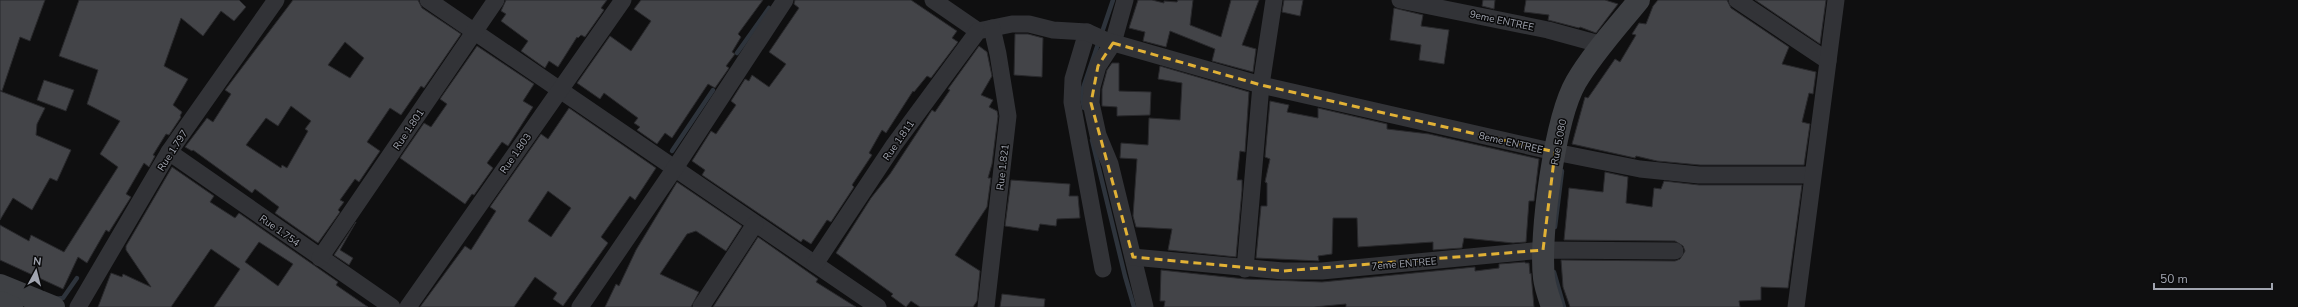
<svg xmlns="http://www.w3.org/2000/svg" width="2298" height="307" font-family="'Nunito Sans',sans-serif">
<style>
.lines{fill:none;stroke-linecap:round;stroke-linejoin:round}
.stream{stroke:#2e343c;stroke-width:4.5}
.building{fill:#434448;stroke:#29292c;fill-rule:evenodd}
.minor{stroke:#323337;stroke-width:17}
.secondary{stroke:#3e4044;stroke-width:22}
.marked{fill:none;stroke:#e1b136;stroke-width:3;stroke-dasharray:8 5;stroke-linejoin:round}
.labels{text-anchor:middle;stroke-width:3;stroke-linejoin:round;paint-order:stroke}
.street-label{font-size:10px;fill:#a1a5b0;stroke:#0a0a0b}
</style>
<rect width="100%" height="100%" fill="#0f0f10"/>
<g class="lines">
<g class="stream">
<polyline points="737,53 769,8"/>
<polyline points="1084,108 1081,94 1113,0"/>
<polyline points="1092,140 1125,276 1134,307"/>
<polyline points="672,151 713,90"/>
<polyline points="1555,227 1562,171"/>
<polyline points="1554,272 1564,307"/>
<polyline points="56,299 63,298 77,278"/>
</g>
</g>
<g class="building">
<polygon points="0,0 45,0 30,41 20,37 2,91 0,90"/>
<polygon points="79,0 239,0 246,7 234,21 221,11 203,36 181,18 164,66 188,79 173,105 182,112 180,116 181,117 169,135 166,134 153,155 155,156 149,167 144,163 126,194 131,197 109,232 106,230 87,263 78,257 63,289 0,260 0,225 29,241 31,235 64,252 118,167 100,154 120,121 87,104 98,70 59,56"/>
<path d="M293 0H418L422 8 461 34 424 88 421 86 401 115 390 108 367 142 380 151 359 182 355 179 340 200 344 202 338 210 340 212 318 243 275 213 279 207 255 189 252 193 193 150 192 151 185 147 207 118 213 122 231 94 225 90ZM345 42 364 58 350 78 328 65ZM291 106 311 121 305 129 308 131 287 168 282 165 281 168 246 145 266 118 278 126Z"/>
<polygon points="506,0 607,0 601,8 604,10 585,37 581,35 578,38 577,37 558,67 549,61 545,68 521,51 528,41 501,21 506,14 501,11"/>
<polygon points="641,0 763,0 738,34 741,37 732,52 735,54 726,66 729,68 715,88 708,84 672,138 665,133 657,144 637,130 640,127 634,123 638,118 604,93 600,99 577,83 610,36 631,51 651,21 634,9"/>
<polygon points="795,0 911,0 957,31 952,38 958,42 931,78 927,76 914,92 913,91 886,133 882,130 869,153 872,155 852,185 854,187 831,222 827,220 811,244 803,239 801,242 702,175 705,170 692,161 711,131 716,134 736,105 731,101 745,79 749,81 752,75 769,87 786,64 769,52 799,8 794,4"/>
<polygon points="1138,0 1152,0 1164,3 1164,1 1177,2 1178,0 1193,0 1190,25 1221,37 1231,0 1259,0 1242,45 1256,49 1253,72 1212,61 1215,49 1170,31 1166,47 1143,41 1145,32 1129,28"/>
<polygon points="1284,0 1303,0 1300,16 1282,12"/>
<polygon points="1483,0 1495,0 1494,9 1482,6"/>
<polygon points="1526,0 1605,0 1618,4 1596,33 1580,27 1579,28 1548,20 1549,15 1524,12"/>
<polygon points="1658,0 1727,0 1731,8 1789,47 1782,64 1816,72 1813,94 1809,93 1802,122 1810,124 1804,165 1700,165 1657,161 1636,156 1635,158 1572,144 1585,97 1588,98 1615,59 1620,62 1636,35 1632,34 1639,23 1646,24 1653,6"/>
<polygon points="1755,0 1826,0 1820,44"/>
<polygon points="1394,8 1423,15 1421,26 1449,30 1444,64 1419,60 1421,45 1390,40"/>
<polygon points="1015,34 1028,34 1043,38 1042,77 1014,75"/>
<polygon points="477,46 534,84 523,101 533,107 508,146 502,142 487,163 493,168 474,195 472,194 465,204 400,158 424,123 431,127 447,104 440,99"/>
<polygon points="979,46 987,52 992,76 981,95 993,100 989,107 997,111 998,116 992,164 988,178 991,178 987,207 955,255 980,271 977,301 973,307 920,307 911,301 906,307 891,296 893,294 836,253 871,198 890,174 932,110 935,112 950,90 948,89"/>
<polygon points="1112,63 1119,63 1119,91 1151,92 1150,115 1117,116 1117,107 1102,106 1102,89 1107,70"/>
<polygon points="1160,66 1249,92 1245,152 1240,151 1237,180 1242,180 1242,190 1236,257 1168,250 1172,229 1136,227 1133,216 1137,159 1120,158 1121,143 1148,145 1149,118 1180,120 1182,83 1158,79"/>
<polygon points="44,80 74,90 66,111 37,100"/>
<polygon points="0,91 45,108 37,124 36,135 71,150 57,181 50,178 32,210 13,198 0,220"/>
<polygon points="1270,101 1289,105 1287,112 1318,118 1318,108 1387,124 1387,129 1429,134 1539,159 1534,201 1529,201 1526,242 1513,243 1464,238 1462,248 1433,250 1433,242 1358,247 1357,218 1333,218 1332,254 1318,256 1319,261 1256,258 1261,206 1267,206 1267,183 1265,182 1270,159 1265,157"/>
<path d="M569 108 656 168 635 200 630 196 601 237 608 243 563 306 553 299 557 293 535 277 514 307H420L465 246 471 250 496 211 490 207 541 134 548 139ZM548 191 571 208 551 237 528 221Z"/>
<path d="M172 167 214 196 210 202 235 218 239 213 338 282 336 285 368 307H214L240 269 211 249 171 307H98L111 273 122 277 123 274 151 287 126 250V246ZM259 242 293 264 278 286 245 262Z"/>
<polygon points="1605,172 1628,177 1626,203 1652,207 1654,188 1661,189 1664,181 1699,185 1802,185 1788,288 1761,287 1761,300 1739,301 1740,307 1570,307 1563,287 1561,260 1675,261 1680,259 1685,251 1683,246 1675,241 1564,240 1569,188 1603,192"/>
<polygon points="1011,180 1070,184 1069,196 1078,196 1080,218 1057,219 1056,226 1040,224 1038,231 1005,226"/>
<polygon points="677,182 742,226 726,251 696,231 687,234 660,274 699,292 691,307 605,307 616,284 619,286 636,250"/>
<polygon points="356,222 340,250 353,258 349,265 334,255"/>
<polygon points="758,237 818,279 816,282 856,307 713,307"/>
<polygon points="1525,262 1525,263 1529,263 1530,274 1531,273 1534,307 1346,307 1346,304 1314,307 1164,307 1165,301 1160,301 1161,270 1245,279 1322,282 1475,267 1475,271 1499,268 1499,264"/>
<polygon points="1002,294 1045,299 1044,307 1000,307"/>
</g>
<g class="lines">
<g class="minor">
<polyline points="428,0 878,307"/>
<polyline points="933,0 978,31"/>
<polyline points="1125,0 1113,43 1098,66 1092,87 1091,103 1098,135 1110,164 1145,307"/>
<polyline points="1400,0 1548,30 1603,45"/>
<polyline points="1737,0 1828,61"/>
<polyline points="1087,32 1073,79 1072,102 1103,269"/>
<polyline points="169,152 392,307"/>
<polyline points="1133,257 1283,271 1322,271 1543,250 1675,251"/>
<polyline points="320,258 496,0"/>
<polyline points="815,264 894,145 978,31 1012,24 1029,24 1053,30 1087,32 1107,41 1261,85 1555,152 1640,169 1699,175 1812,175"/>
<polyline points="1245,269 1261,85 1274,0"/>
<polyline points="78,307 169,152 276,0"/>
<polyline points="408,307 623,0"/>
<polyline points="580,307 675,168 785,0"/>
<polyline points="701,307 755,224"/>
<polyline points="986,307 1008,116 998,54 992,28"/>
<polyline points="1796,307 1836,0"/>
</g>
<g class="secondary">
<polyline points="0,285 54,307"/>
<polyline points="0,302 12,307"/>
<path d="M1552 307C1549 298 1545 287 1544 278 1539 235 1555 118 1576 82 1593 53 1618 26 1639 0"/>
</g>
</g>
<path class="marked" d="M1113 43 1261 85 1555 152 1543 250 1283 271 1133 257 1091 103 1098 66Z"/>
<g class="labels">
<g class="street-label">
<text transform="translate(1502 20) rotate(12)" y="4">9eme ENTREE</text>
<text transform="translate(408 129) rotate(-56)" y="4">Rue 1.801</text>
<text transform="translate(898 140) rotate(-55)" y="4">Rue 1.811</text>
<text transform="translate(1511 142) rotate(13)" y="4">8eme ENTREE</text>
<text transform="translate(1558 142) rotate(-79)" y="4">Rue 5.080</text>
<text transform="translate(172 150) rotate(-57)" y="4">Rue 1.797</text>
<text transform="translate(515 153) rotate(-55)" y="4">Rue 1.803</text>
<text transform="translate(1002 167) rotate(-83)" y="4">Rue 1.821</text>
<text transform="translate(280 230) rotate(35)" y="4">Rue 1.754</text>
<text transform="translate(1404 263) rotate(-5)" y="4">7eme ENTREE</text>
</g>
</g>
<g transform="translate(36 271) rotate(7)" stroke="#0a0a0b" stroke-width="3" paint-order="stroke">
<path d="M0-3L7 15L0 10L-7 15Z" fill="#a1a5b0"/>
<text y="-6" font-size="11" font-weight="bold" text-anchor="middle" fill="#a1a5b0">N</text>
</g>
<path d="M2154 283v6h118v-6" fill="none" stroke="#a1a5b0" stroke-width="2"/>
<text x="2160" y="283" font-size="12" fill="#a1a5b0" stroke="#0a0a0b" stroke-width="3" paint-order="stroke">50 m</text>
</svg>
